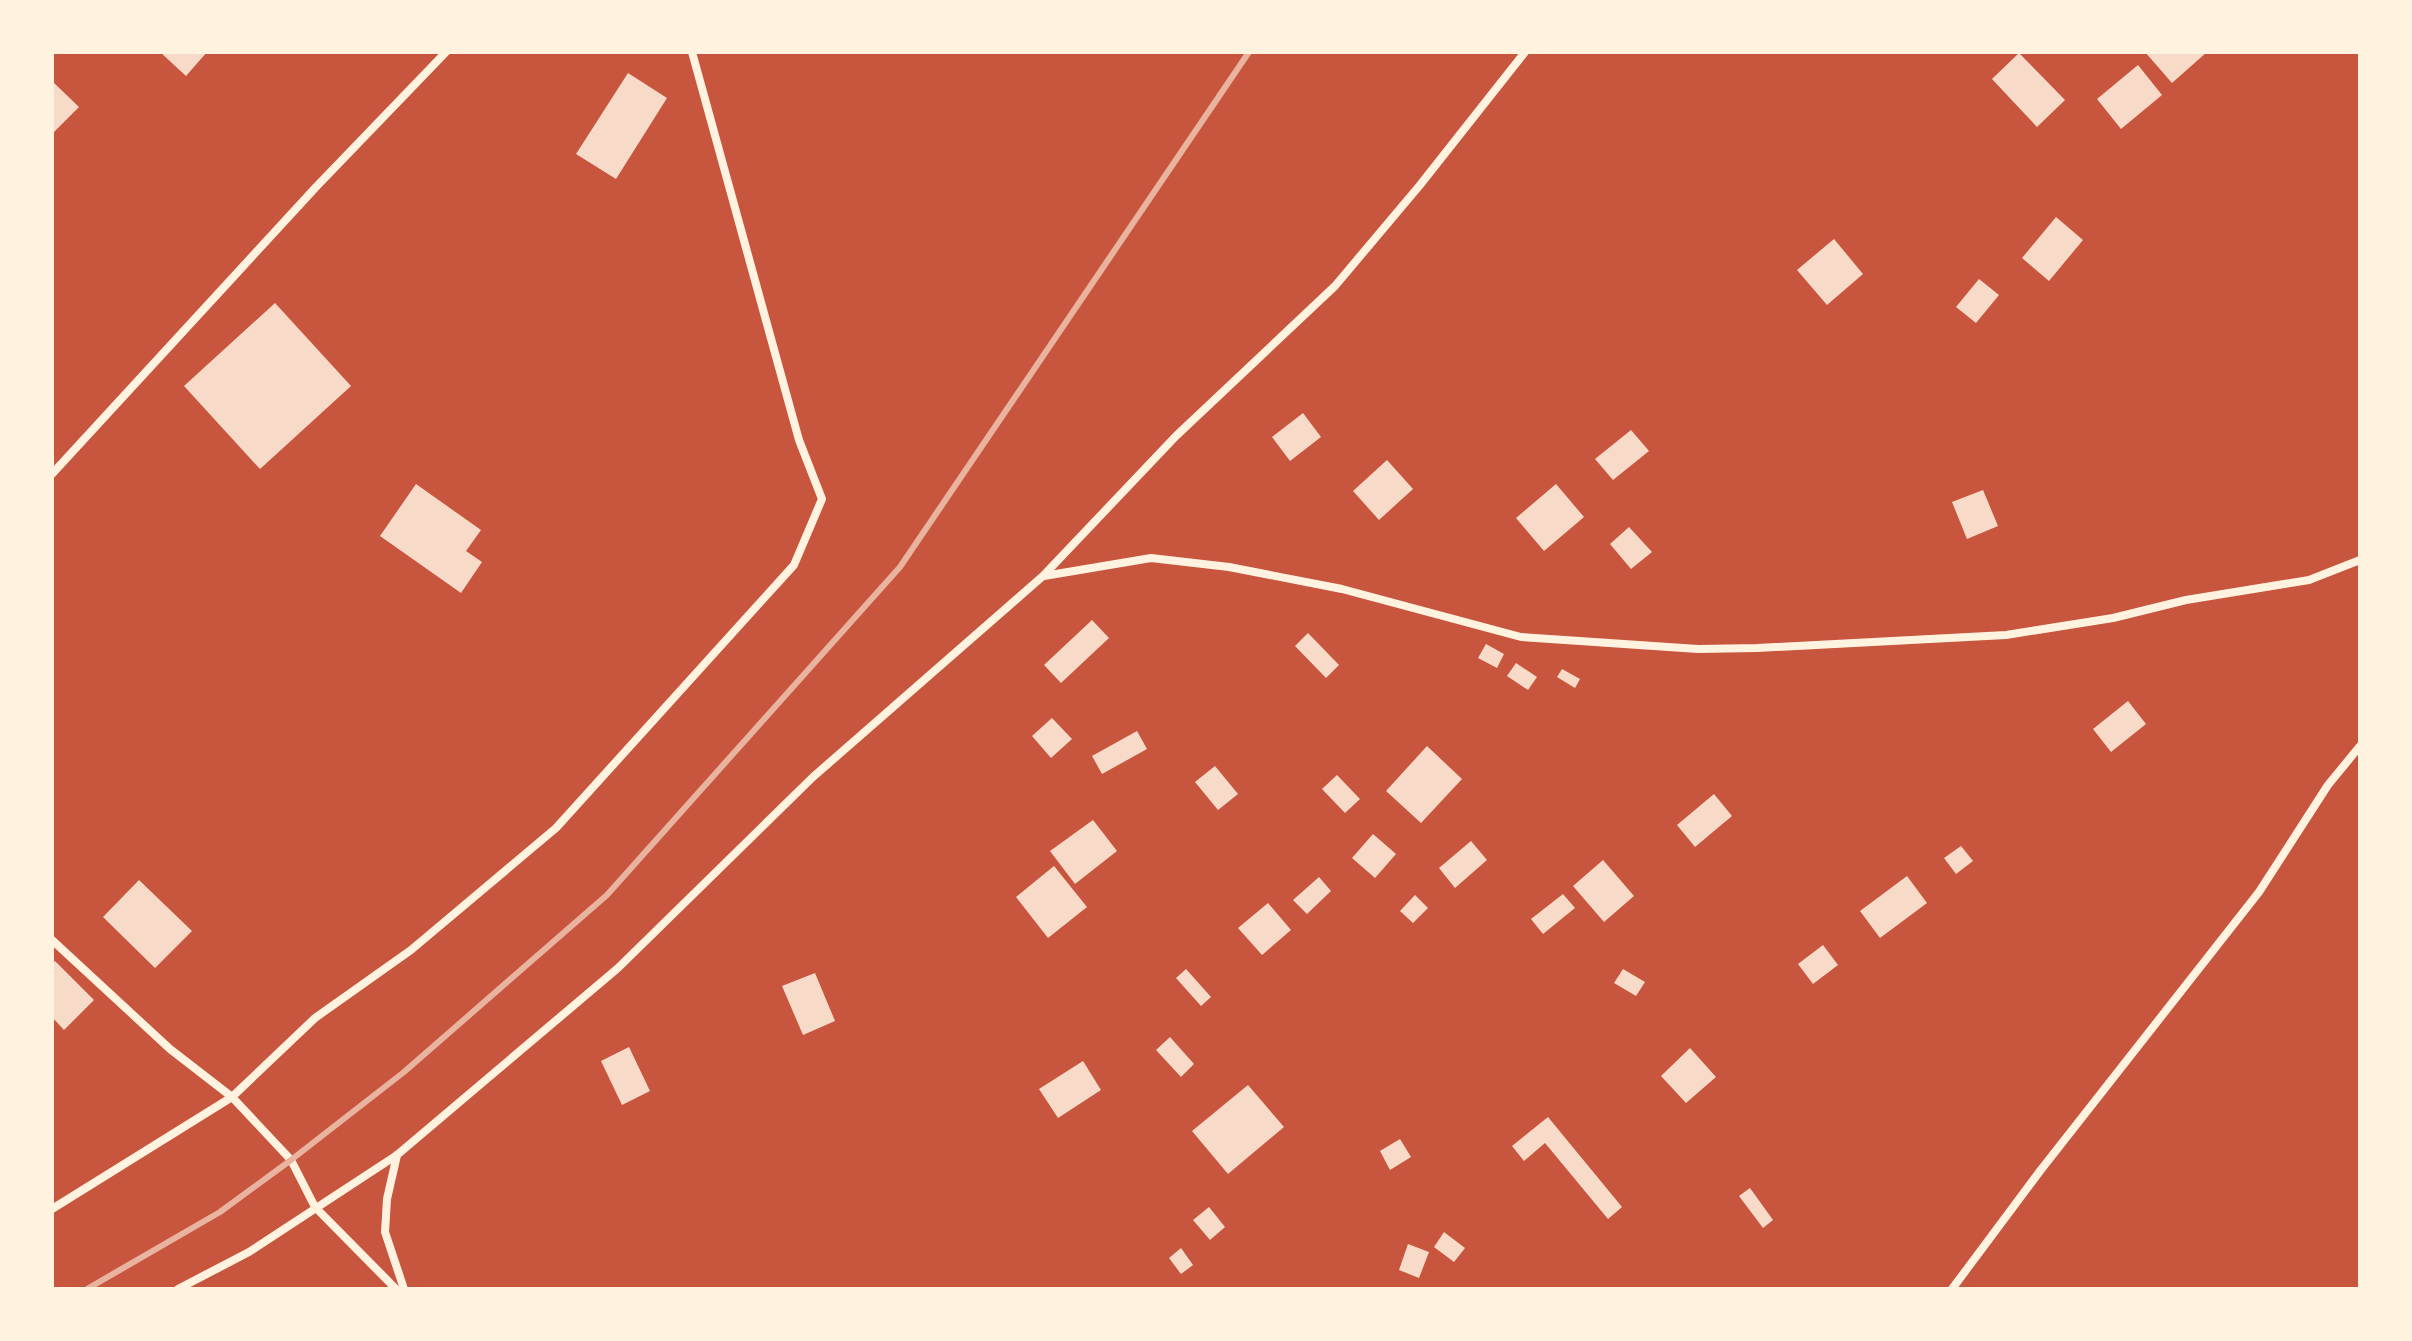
<svg xmlns="http://www.w3.org/2000/svg" width="2412" height="1341" font-family="'PT Sans Narrow',sans-serif">
<style>
.building{fill:#f7dbc8}
.lines{fill:none;stroke-linecap:round;stroke-linejoin:round}
.minor{stroke:#fff3e0;stroke-width:8}
.rail{stroke:#e9b49f;stroke-width:6}
</style>
<rect width="100%" height="100%" fill="#c8553d"/>
<g class="building">
<polygon points="160,52 207,52 186,76"/>
<polygon points="2145,52 2207,52 2172,83"/>
<polygon points="2019,53 2065,100 2037,127 1992,79"/>
<polygon points="2138,65 2162,95 2121,129 2097,99"/>
<polygon points="628,73 667,98 616,179 576,154"/>
<polygon points="52,81 79,107 52,134"/>
<polygon points="2056,217 2083,240 2049,281 2022,258"/>
<polygon points="1834,239 1863,274 1827,305 1797,270"/>
<polygon points="1979,279 1999,295 1976,323 1956,307"/>
<polygon points="275,303 351,386 260,469 184,386"/>
<polygon points="1303,413 1321,437 1290,461 1272,437"/>
<polygon points="1631,430 1649,451 1613,480 1595,459"/>
<polygon points="1387,460 1413,489 1379,520 1353,491"/>
<polygon points="416,484 481,530 466,551 482,562 461,593 380,536"/>
<polygon points="1556,484 1584,517 1544,551 1516,518"/>
<polygon points="1983,490 1998,526 1967,539 1952,502"/>
<polygon points="1629,527 1652,552 1631,569 1610,544"/>
<polygon points="1092,620 1109,638 1061,683 1044,665"/>
<polygon points="1308,633 1339,665 1326,678 1295,646"/>
<polygon points="1486,644 1504,654 1497,668 1478,658"/>
<polygon points="1516,663 1537,677 1528,690 1507,676"/>
<polygon points="1562,669 1580,679 1575,688 1557,677"/>
<polygon points="2128,701 2146,724 2111,752 2093,729"/>
<polygon points="1052,718 1072,739 1051,758 1032,736"/>
<polygon points="1137,731 1147,749 1102,774 1092,756"/>
<polygon points="1427,746 1462,779 1421,823 1386,791"/>
<polygon points="1215,766 1238,794 1218,810 1195,782"/>
<polygon points="1337,775 1360,799 1345,813 1322,789"/>
<polygon points="1714,794 1732,816 1695,847 1677,825"/>
<polygon points="1093,820 1117,851 1075,884 1050,851"/>
<polygon points="1373,834 1396,854 1375,878 1352,858"/>
<polygon points="1471,841 1487,860 1455,888 1439,868"/>
<polygon points="1961,846 1973,861 1956,874 1944,858"/>
<polygon points="1603,860 1634,896 1604,922 1573,886"/>
<polygon points="1054,866 1087,907 1048,938 1016,897"/>
<polygon points="1907,876 1927,903 1880,938 1860,911"/>
<polygon points="1319,877 1331,891 1307,914 1293,900"/>
<polygon points="139,880 192,931 155,968 103,917"/>
<polygon points="1563,894 1575,908 1543,934 1531,919"/>
<polygon points="1415,895 1428,908 1413,923 1400,911"/>
<polygon points="1268,903 1291,930 1262,955 1238,928"/>
<polygon points="1823,945 1838,965 1813,984 1798,964"/>
<polygon points="55,961 94,1000 64,1030 52,1017 52,964"/>
<polygon points="1186,969 1211,997 1201,1006 1176,978"/>
<polygon points="1623,969 1645,982 1636,996 1614,983"/>
<polygon points="815,973 835,1021 803,1035 782,986"/>
<polygon points="1170,1037 1194,1064 1181,1077 1156,1050"/>
<polygon points="629,1047 650,1091 622,1105 601,1061"/>
<polygon points="1690,1048 1716,1077 1686,1103 1661,1076"/>
<polygon points="1083,1061 1101,1090 1058,1118 1039,1089"/>
<polygon points="1248,1085 1284,1127 1228,1174 1192,1131"/>
<polygon points="1548,1117 1622,1207 1608,1219 1545,1143 1524,1161 1512,1146"/>
<polygon points="1400,1139 1411,1157 1390,1170 1380,1151"/>
<polygon points="1750,1188 1773,1220 1763,1228 1739,1196"/>
<polygon points="1209,1207 1225,1227 1210,1240 1193,1220"/>
<polygon points="1444,1232 1465,1248 1454,1262 1434,1247"/>
<polygon points="1408,1244 1429,1252 1419,1278 1399,1270"/>
<polygon points="1181,1248 1193,1265 1181,1274 1169,1258"/>
</g>
<g class="lines">
<g class="minor">
<polyline points="52,474 316,187 446,52"/>
<polyline points="1044,576 1151,558 1229,567 1342,589 1521,637 1698,649 1757,648 2006,635 2113,618 2186,600 2309,580 2360,560"/>
<polyline points="52,940 170,1049 232,1097 291,1160 315,1207 396,1289"/>
<polyline points="397,1155 387,1199 385,1232 404,1289"/>
<polyline points="52,1209 232,1097 315,1018 411,950 556,828 794,565 822,499 799,440 692,52"/>
<polyline points="178,1289 249,1252 397,1155 618,968 813,777 1043,576 1176,436 1335,286 1420,185 1525,52"/>
<polyline points="1952,1289 2040,1171 2259,892 2328,785 2360,746"/>
</g>
<polyline class="rail" points="87,1289 220,1212 291,1160 404,1072 607,895 900,567 1249,52"/>
</g>
<rect width="2412" height="1341" fill="none" stroke="#fff3e0" stroke-width="108"/>
</svg>
